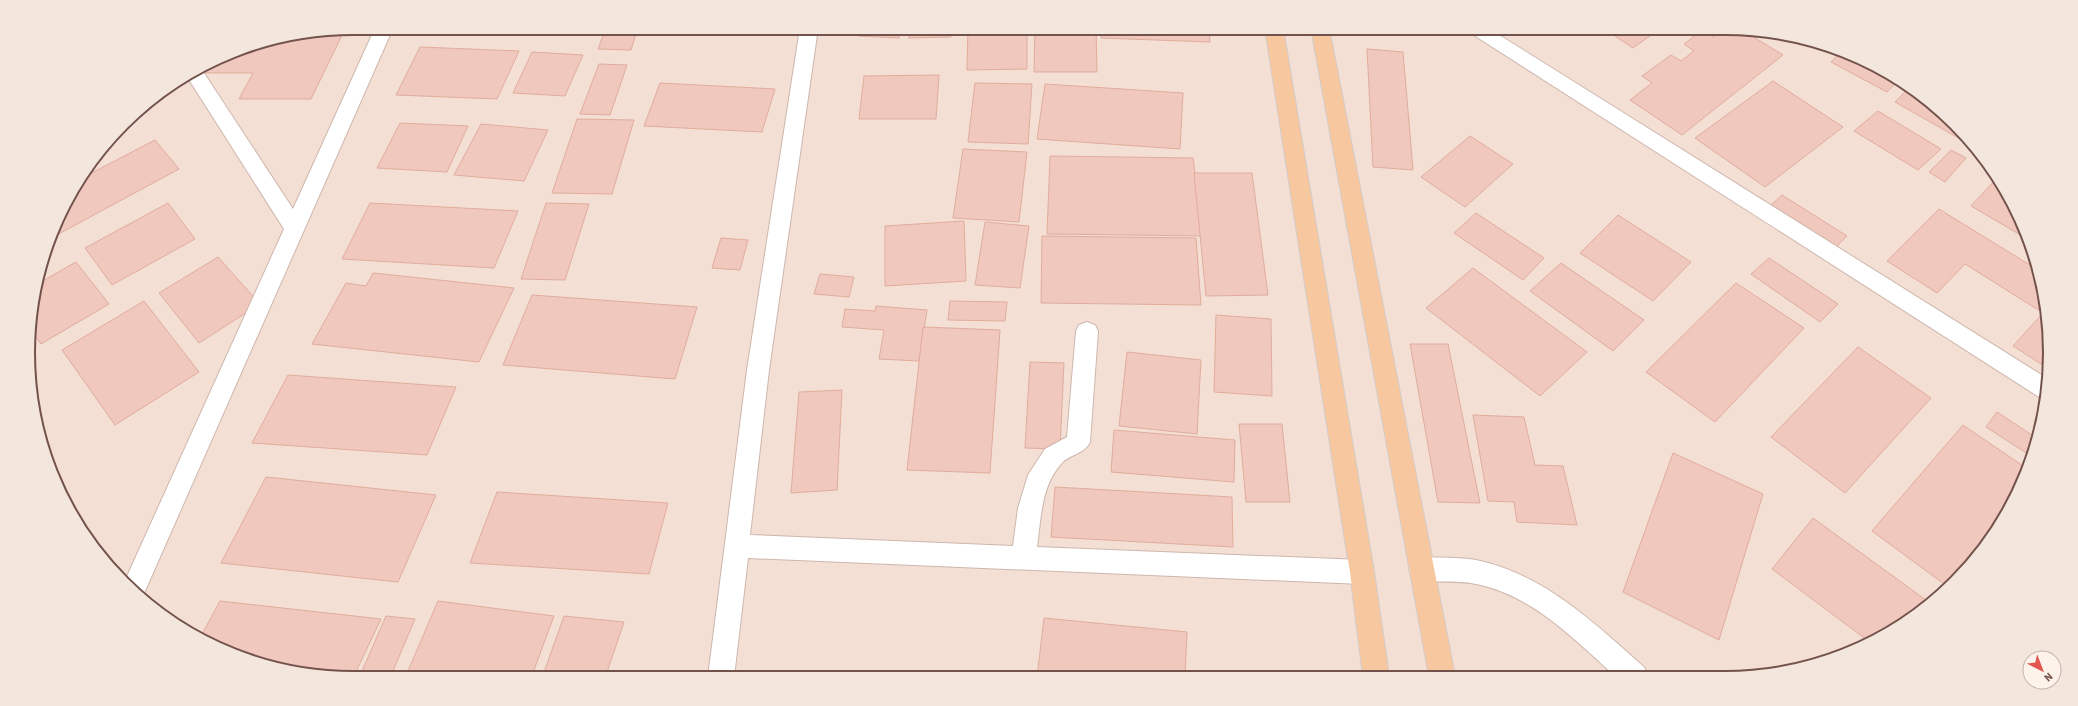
<svg xmlns="http://www.w3.org/2000/svg" width="2078" height="706" font-family="'Source Sans 3',sans-serif">
<style>
.residential{fill:#f3dfd3}
.building{fill:#f0c8bd;stroke:#e1ac9e}
.lines{fill:none;stroke-linecap:round;stroke-linejoin:round}
.minor-casing{stroke:#ceb7ae;stroke-width:2}
.major-casing{stroke:#d5cbc9;stroke-width:2}
.minor{fill:#fff;fill-rule:evenodd}
.major{fill:#f7c89f;fill-rule:evenodd}
.rim{fill:none;stroke:#73524b;stroke-width:2}
</style>
<rect width="100%" height="100%" fill="#fbeee4"/>
<polygon class="residential" points="353,28 1725,28 1809,39 1869,61 1923,95 1969,139 2006,190 2033,248 2047,310 2049,374 2039,437 2006,516 1939,597 1869,645 1767,675 353,678 269,667 172,623 123,583 83,534 39,437 29,374 31,311 62,209 95,155 139,109 229,53 290,34"/>
<g class="building">
<polygon points="446,28 557,28 555,34"/>
<polygon points="606,28 638,28 631,50 598,49"/>
<polygon points="860,28 901,28 899,38 858,36"/>
<polygon points="909,28 951,28 951,37 909,38"/>
<polygon points="968,28 1027,28 1027,69 967,70"/>
<polygon points="1035,28 1096,28 1097,72 1034,72"/>
<polygon points="1102,28 1209,28 1210,42 1101,38"/>
<polygon points="1603,28 1661,28 1633,48"/>
<polygon points="1725,28 1742,30 1783,55 1682,135 1630,100 1652,83 1642,76 1671,55 1681,61 1694,51 1684,44 1702,30 1713,37"/>
<polygon points="345,29 311,99 239,99 253,73 203,73 209,65 229,53 290,34"/>
<polygon points="420,47 519,51 497,99 396,95"/>
<polygon points="1367,49 1403,52 1413,170 1373,167"/>
<polygon points="1842,51 1869,61 1899,80 1887,92 1831,62"/>
<polygon points="532,52 583,55 565,96 513,93"/>
<polygon points="599,64 627,65 610,115 580,114"/>
<polygon points="939,75 936,119 859,119 864,76"/>
<polygon points="1773,81 1843,127 1765,187 1695,138"/>
<polygon points="660,83 775,89 762,132 644,126"/>
<polygon points="975,83 1032,84 1028,144 968,142"/>
<polygon points="1045,84 1183,93 1180,149 1037,139"/>
<polygon points="1910,87 1923,95 1969,139 1976,148 1895,102"/>
<polygon points="1878,111 1941,149 1918,170 1854,131"/>
<polygon points="577,119 634,120 612,194 552,193"/>
<polygon points="400,123 468,126 447,172 377,168"/>
<polygon points="481,124 548,130 524,181 454,175"/>
<polygon points="1470,136 1513,164 1465,207 1421,177"/>
<polygon points="155,140 179,169 53,237 62,209 80,179"/>
<polygon points="963,149 1027,152 1019,222 953,218"/>
<polygon points="1951,150 1966,158 1945,182 1929,172"/>
<polygon points="1050,156 1193,158 1203,236 1047,234"/>
<polygon points="1194,173 1252,173 1268,295 1206,296"/>
<polygon points="1997,178 2006,190 2029,240 1971,206"/>
<polygon points="1782,195 1847,236 1835,248 1769,207"/>
<polygon points="168,203 195,239 112,285 85,248"/>
<polygon points="370,203 518,211 494,268 342,259"/>
<polygon points="546,203 589,204 565,280 521,279"/>
<polygon points="1939,209 2038,270 2047,310 2049,369 2013,346 2043,313 1965,264 1937,293 1887,261"/>
<polygon points="1476,213 1544,258 1523,280 1454,233"/>
<polygon points="1618,215 1691,262 1653,301 1580,253"/>
<polygon points="964,221 966,281 885,286 885,226"/>
<polygon points="985,222 1029,226 1020,288 975,285"/>
<polygon points="1042,236 1196,238 1201,305 1041,303"/>
<polygon points="721,238 748,240 740,270 712,268"/>
<polygon points="218,257 260,304 199,343 159,293"/>
<polygon points="1769,258 1838,304 1820,322 1751,274"/>
<polygon points="76,262 109,304 41,344 30,329 31,311 39,283"/>
<polygon points="1561,263 1644,320 1613,351 1530,291"/>
<polygon points="1473,268 1587,352 1540,396 1426,308"/>
<polygon points="373,273 514,288 479,362 312,344 346,283 366,286"/>
<polygon points="820,274 854,277 849,297 814,294"/>
<polygon points="1736,283 1804,328 1715,422 1646,372"/>
<polygon points="532,295 697,307 675,379 503,365"/>
<polygon points="144,301 199,372 115,425 62,350"/>
<polygon points="950,301 1007,302 1005,321 948,320"/>
<polygon points="876,306 927,310 919,361 879,359 884,330 842,327 845,309 875,311"/>
<polygon points="1216,315 1271,319 1272,396 1214,392"/>
<polygon points="923,327 1000,330 990,473 907,470"/>
<polygon points="1410,344 1448,344 1480,503 1438,502"/>
<polygon points="1858,347 1931,398 1845,493 1771,437"/>
<polygon points="1127,352 1201,360 1197,434 1119,426"/>
<polygon points="1030,362 1064,363 1060,449 1025,448"/>
<polygon points="288,375 456,387 427,455 252,443"/>
<polygon points="842,390 837,490 791,493 799,392"/>
<polygon points="1997,412 2038,439 2031,456 1986,427"/>
<polygon points="1473,415 1524,417 1535,465 1563,466 1577,525 1517,522 1514,502 1488,501"/>
<polygon points="1239,424 1282,424 1290,502 1246,502"/>
<polygon points="1963,425 2026,468 2006,516 1948,587 1872,531"/>
<polygon points="1114,430 1235,440 1234,482 1111,472"/>
<polygon points="1673,453 1763,494 1719,640 1623,592"/>
<polygon points="266,477 436,495 398,582 221,563"/>
<polygon points="1055,487 1232,497 1233,547 1051,537"/>
<polygon points="497,492 668,503 649,574 470,563"/>
<polygon points="1813,518 1930,603 1871,643 1772,569"/>
<polygon points="220,601 381,619 353,678 269,667 201,636"/>
<polygon points="438,601 554,616 531,678 405,678"/>
<polygon points="386,616 415,619 390,678 359,678"/>
<polygon points="564,616 624,622 605,678 542,678"/>
<polygon points="1044,618 1187,632 1185,676 1037,677"/>
</g>
<g class="lines">
<g class="minor-casing">
<g id="minor">
<polygon points="375,28 393,28 142,598 124,583 284,229 188,78 202,70 293,209"/>
<path d="M800 28H818L769 370 750 535 1013 546 1018 508 1028 475 1045 449 1067 437 1076 331 1079 325 1087 322 1095 325 1098 331 1090 442C1084 455 1069 454 1061 464 1041 486 1041 519 1037 547L1362 560 1371 564 1374 572 1371 580 1362 584 748 558 734 677H708L747 370Z"/>
<polygon points="1466,28 1488,28 2048,379 2045,399 2039,397 1469,32"/>
<path d="M1421 557C1439 558 1458 557 1476 560 1544 574 1594 623 1644 667L1648 675 1615 676C1574 639 1532 595 1476 584 1455 579 1432 585 1412 577L1409 569 1412 561Z"/>
</g>
</g>
<g class="major-casing">
<g id="major">
<polygon points="1265,28 1283,28 1374,572 1389,676 1363,676 1350,572"/>
<polygon points="1311,28 1329,28 1455,676 1429,676"/>
</g>
</g>
<use href="#minor" class="minor"/>
<use href="#major" class="major"/>
</g>
<path d="M0 0H2078V706H0ZM353 35H1725A318 318 0 0 1 2043 353V353A318 318 0 0 1 1725 671H353A318 318 0 0 1 35 353V353A318 318 0 0 1 353 35Z" fill="#f3e6dd" fill-rule="evenodd"/>
<path class="rim" d="M353 35H1725A318 318 0 0 1 2043 353V353A318 318 0 0 1 1725 671H353A318 318 0 0 1 35 353V353A318 318 0 0 1 353 35Z"/>
<g transform="translate(2042 670) rotate(138)"><circle r="19" fill="#fef3ea" stroke="#c6b3aa"/>
<path d="M0-3L7 15L0 10L-7 15Z" fill="#e1564e"/>
<text y="-6" font-size="11" font-weight="bold" text-anchor="middle" fill="#73524b">N</text>
</g>
</svg>
